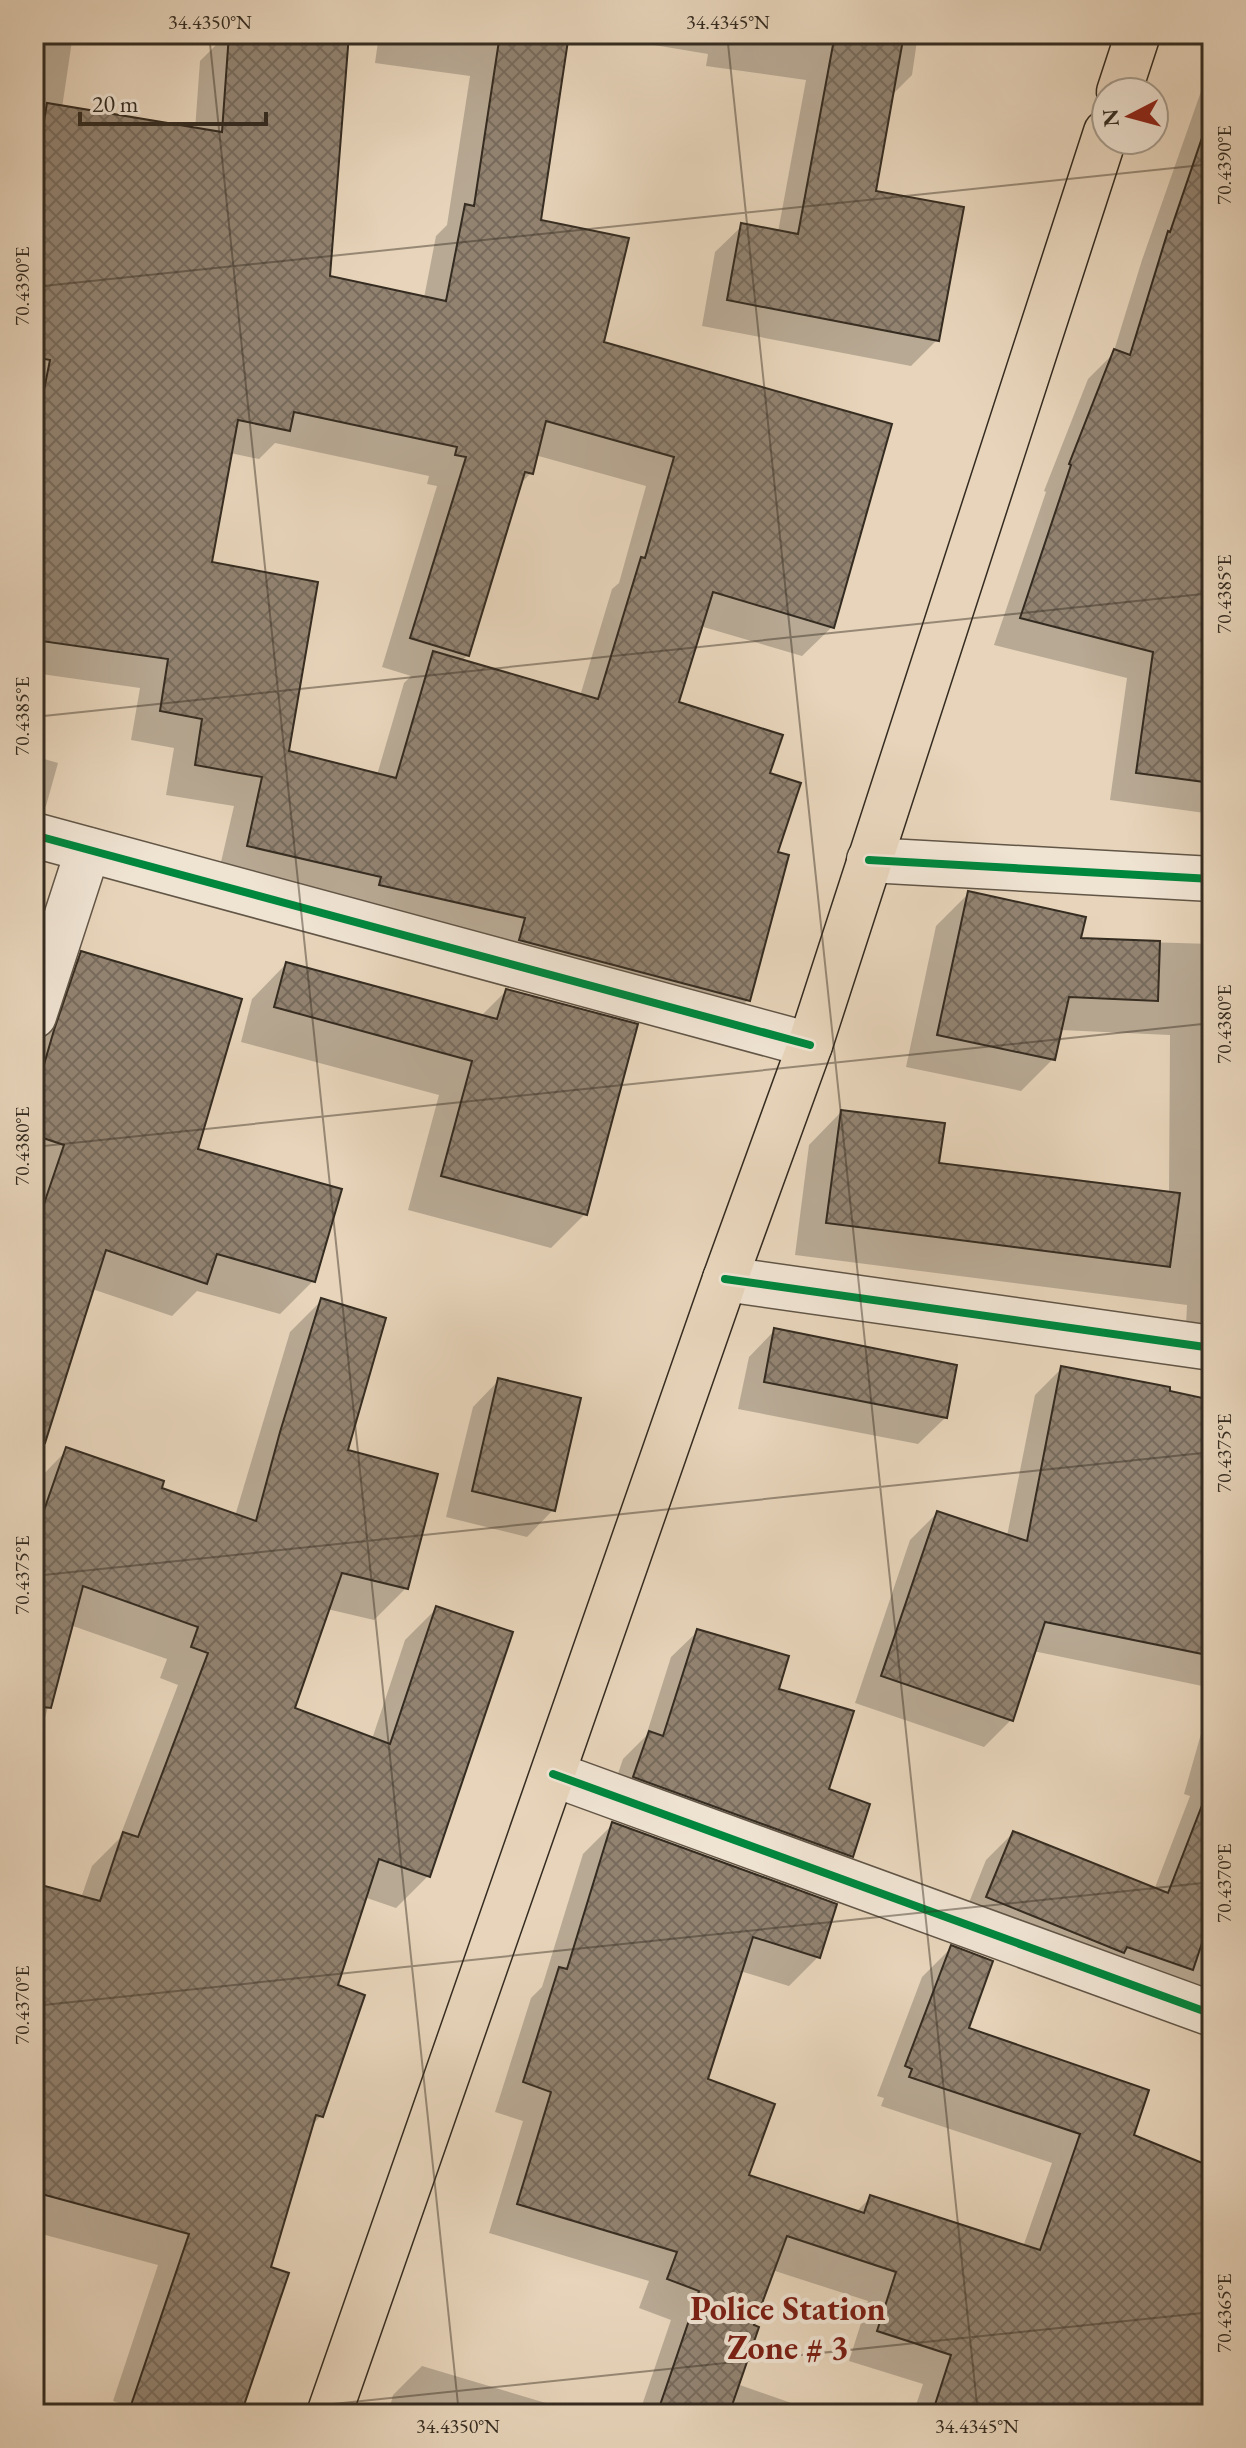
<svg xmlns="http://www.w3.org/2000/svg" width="1246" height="2448" font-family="'EB Garamond',serif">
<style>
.shadow{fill:#0003;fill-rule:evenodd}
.building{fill:url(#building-cross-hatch);stroke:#352c21;stroke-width:2;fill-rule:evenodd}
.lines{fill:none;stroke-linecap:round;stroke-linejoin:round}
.minor-casing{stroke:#625647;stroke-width:47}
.major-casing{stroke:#352c21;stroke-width:47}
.minor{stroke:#efe3d2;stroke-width:44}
.major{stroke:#e7d4ba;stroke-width:44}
.cycleway-casing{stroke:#efe3d2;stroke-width:13}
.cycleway{stroke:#00873e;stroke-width:8}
.ticks{fill:none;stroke:#352c21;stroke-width:2;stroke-opacity:0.45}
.labels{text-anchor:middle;stroke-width:8;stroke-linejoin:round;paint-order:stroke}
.quarter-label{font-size:34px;font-weight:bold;fill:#7a1f14;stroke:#efe3d2}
.neatline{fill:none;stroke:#352c21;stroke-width:3}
.ticks-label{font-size:20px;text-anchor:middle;fill:#352c21}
</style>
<defs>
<pattern id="building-cross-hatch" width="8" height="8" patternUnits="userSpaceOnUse" patternTransform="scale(2)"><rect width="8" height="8" fill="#928371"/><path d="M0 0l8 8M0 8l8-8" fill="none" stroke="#786b5c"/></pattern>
</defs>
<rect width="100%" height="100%" fill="#e7d4ba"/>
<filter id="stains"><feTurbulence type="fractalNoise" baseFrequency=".0025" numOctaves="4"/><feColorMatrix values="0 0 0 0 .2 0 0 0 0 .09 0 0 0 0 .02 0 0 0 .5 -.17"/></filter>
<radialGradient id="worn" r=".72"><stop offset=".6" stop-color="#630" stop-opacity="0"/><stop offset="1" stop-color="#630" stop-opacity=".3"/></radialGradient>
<g class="shadow">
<path d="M34 34H73L62 108 195 130 200 61 227 34H270L327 278 424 298 436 236 447 225 470 76 375 63 379 34H567L539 222 602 343 832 627 802 656 700 626 677 703 767 774 776 853 748 1000 719 1029 218 875 234 806 166 795 174 748 131 740 140 688 34 673ZM275 443 429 476 427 484 437 486 382 667 411 676 404 683 377 775 287 753 210 564 230 453 259 459ZM535 455 646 486 619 583 612 589 580 696 461 661 468 655 519 485 531 473Z"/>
<polygon points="637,34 918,34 912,75 891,96 874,192 937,340 911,366 702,326 715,252 742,226 778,232 806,80 706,66 708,54 636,42"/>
<polygon points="1212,60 1212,814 1110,800 1127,678 994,645 1046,492 1044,491 1088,379 1113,354 1142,260"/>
<polygon points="34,756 58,763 46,806 34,817"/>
<polygon points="969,893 1079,940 1212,944 1212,1327 1186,1325 1187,1305 795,1255 809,1145 841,1112 937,1165 1169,1194 1170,1035 1060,1030 1053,1059 1021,1091 906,1067 936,926"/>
<polygon points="82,953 196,1150 313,1281 280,1314 197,1291 172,1316 92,1289 39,1457 34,1461 34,1029 49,987"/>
<polygon points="286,964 480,1017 506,991 585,1214 551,1248 408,1210 439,1095 241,1042 252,999"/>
<polygon points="322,1300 345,1451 406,1588 374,1620 327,1609 292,1709 372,1739 405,1640 437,1608 428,1876 396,1908 364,1897 335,1987 321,2116 310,2127 269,2268 231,2414 151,2414 113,2401 158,2265 34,2232 34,1885 81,1898 92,1866 119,1839 178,1685 160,1678 167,1659 70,1625 34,1759 34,1484 67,1450 159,1489 235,1516 290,1332"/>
<polygon points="775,1330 945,1418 918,1444 738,1409 749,1357"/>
<polygon points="1062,1368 1212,1402 1212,1688 1033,1651 1011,1720 984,1747 855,1703 910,1540 937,1513 1007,1536 1035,1395"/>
<polygon points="499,1380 553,1510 527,1537 446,1517 473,1407"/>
<polygon points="698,1631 776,1690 826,1790 851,1856 825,1882 608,1803 623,1759 646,1736 671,1657"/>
<polygon points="1212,1695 1212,2013 960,1925 986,1860 1013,1833 1154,1890 1190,1796 1184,1794"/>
<polygon points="613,1824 818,1957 789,1986 740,1971 705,2080 746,2176 856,2212 871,2197 1023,2247 1052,2163 881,2106 884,2098 877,2096 922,1977 951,1948 966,2029 1131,2136 1212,2169 1212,2414 913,2414 923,2384 849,2361 868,2301 772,2270 752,2326 737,2384 823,2414 639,2414 671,2320 639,2308 649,2281 489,2233 523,2121 495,2112 531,1998 542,1987 583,1854"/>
<polygon points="422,2366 583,2414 388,2414 393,2395"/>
<polygon points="34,2401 72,2414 34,2414"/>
</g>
<g class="building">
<path d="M229 34H349L330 276 446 301 465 204 474 206 500 34H569L541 220 629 238 604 342 892 424 834 628 713 592 679 702 783 735 770 773 801 783 778 852 789 855 750 1001 519 940 525 918 379 885 381 877 247 846 262 777 195 765 202 719 160 711 168 659 34 640V439L50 360 34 357V178L47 103 222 132ZM294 412 457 447 455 455 466 457 410 638 469 656 525 472 533 474 546 421 674 457 645 558 641 557 598 699 433 651 396 778 289 751 318 582 212 562 238 420 290 431Z"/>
<polygon points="835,34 904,34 876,191 964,207 939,341 727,300 741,223 798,234"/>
<polygon points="1204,132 1212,134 1212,783 1136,773 1153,652 1020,618 1071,465 1069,464 1114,349 1130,355 1168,231 1170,232"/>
<polygon points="968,891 1086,917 1081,938 1160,941 1158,1001 1069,997 1055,1060 937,1035"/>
<polygon points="81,951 242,999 198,1149 342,1189 315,1282 217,1254 207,1284 106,1250 45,1443 34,1441 34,1233 64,1145 34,1135 34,1099 54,1030"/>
<polygon points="286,962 497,1019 506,989 638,1024 587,1215 441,1176 472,1061 274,1007"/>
<polygon points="841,1110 945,1123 939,1163 1180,1193 1170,1267 826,1223"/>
<polygon points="321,1298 386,1318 348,1450 438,1474 408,1589 342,1573 295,1708 390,1744 436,1606 513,1632 430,1877 379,1859 338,1985 365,1995 323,2117 316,2115 271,2267 289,2273 241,2414 128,2414 189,2234 34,2192 34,1883 100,1901 123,1832 138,1837 208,1653 191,1647 198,1627 83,1586 51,1708 34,1706 34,1539 66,1447 164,1481 162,1488 256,1521 280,1432"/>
<polygon points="774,1328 957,1365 947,1418 764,1382"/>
<polygon points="1061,1366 1170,1387 1170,1391 1212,1400 1212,1656 1045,1622 1013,1721 881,1676 937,1511 1027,1541"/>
<polygon points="498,1378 581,1398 555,1511 472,1491"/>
<polygon points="697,1629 789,1656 779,1689 854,1711 829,1789 870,1804 853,1857 633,1777 649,1731 663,1736"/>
<polygon points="1208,1790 1212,1790 1212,1913 1193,1970 1127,1947 1124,1953 986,1897 1013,1831 1168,1893"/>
<polygon points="612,1822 837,1904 820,1958 753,1937 708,2079 775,2104 749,2175 864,2213 870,2195 1040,2250 1080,2134 909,2077 912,2069 905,2066 951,1945 993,1961 969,2028 1149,2090 1134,2135 1212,2167 1212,2414 932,2414 951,2355 877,2331 896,2272 787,2236 754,2325 759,2327 729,2414 657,2414 699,2291 667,2279 677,2252 517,2204 551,2092 523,2082 559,1967 567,1969"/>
</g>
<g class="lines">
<g class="minor-casing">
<g id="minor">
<polyline points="34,835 810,1045"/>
<polyline points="869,860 1212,879"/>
<polyline points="34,1016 88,850"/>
<polyline points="725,1279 1212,1348"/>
<polyline points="553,1774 1212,2014"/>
</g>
</g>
<g class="major-casing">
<g id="major">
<polyline points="1119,92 1138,34"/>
<polyline points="329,2414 725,1279 810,1045 1106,132"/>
</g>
</g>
<use href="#minor" class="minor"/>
<use href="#major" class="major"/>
<g class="cycleway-casing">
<g id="cycleway">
<polyline points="34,835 810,1045"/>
<polyline points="869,860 1212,879"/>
<polyline points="725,1279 1212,1348"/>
<polyline points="553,1774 1212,2014"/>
</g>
</g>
<use href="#cycleway" class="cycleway"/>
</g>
<path class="ticks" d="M209 34 459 2414M727 34 978 2414M34 287 1212 164M34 717 1212 593M34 1147 1212 1023M34 1576 1212 1452M34 2006 1212 1882M238 2414 1212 2312"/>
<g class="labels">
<g class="quarter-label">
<text x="788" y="2320">Police Station<tspan x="788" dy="39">Zone # 3</tspan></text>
</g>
</g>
<rect width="1246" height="2448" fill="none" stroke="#e7d4ba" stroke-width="88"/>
<g transform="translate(1130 116) rotate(264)"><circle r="38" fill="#efe3d2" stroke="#a59a8b" stroke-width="2"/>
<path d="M0-6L14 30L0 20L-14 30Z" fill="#8f2418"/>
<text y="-12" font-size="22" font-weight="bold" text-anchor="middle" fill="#352c21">N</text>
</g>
<path d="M80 112v12h186v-12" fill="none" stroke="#352c21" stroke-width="4"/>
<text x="92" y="112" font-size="24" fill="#352c21" stroke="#efe3d2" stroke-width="6" paint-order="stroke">20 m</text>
<rect x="44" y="44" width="1158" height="2360" class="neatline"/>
<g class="ticks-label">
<text x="210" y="29">34.4350°N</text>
<text x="728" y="29">34.4345°N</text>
<text transform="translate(1224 165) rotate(-90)" y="7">70.4390°E</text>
<text transform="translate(22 286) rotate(-90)" y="7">70.4390°E</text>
<text transform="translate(1224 594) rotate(-90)" y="7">70.4385°E</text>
<text transform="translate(22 716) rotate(-90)" y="7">70.4385°E</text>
<text transform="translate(1224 1024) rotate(-90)" y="7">70.4380°E</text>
<text transform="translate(22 1146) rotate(-90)" y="7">70.4380°E</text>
<text transform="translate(1224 1453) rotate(-90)" y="7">70.4375°E</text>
<text transform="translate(22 1575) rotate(-90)" y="7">70.4375°E</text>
<text transform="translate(1224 1883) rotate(-90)" y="7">70.4370°E</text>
<text transform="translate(22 2005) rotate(-90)" y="7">70.4370°E</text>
<text transform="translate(1224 2313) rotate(-90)" y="7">70.4365°E</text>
<text x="458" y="2433">34.4350°N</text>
<text x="977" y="2433">34.4345°N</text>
</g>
<rect width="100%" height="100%" filter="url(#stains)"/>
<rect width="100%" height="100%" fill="url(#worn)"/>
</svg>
